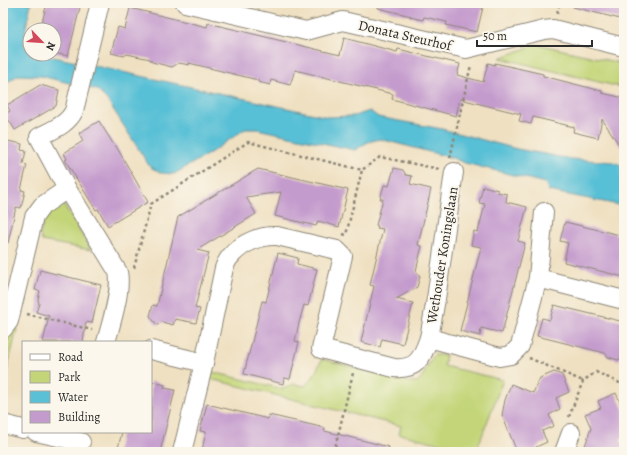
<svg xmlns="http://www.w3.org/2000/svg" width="627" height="455" font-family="Alegreya,serif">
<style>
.green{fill:#c3d578;stroke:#778052}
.water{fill:#59c0d6;stroke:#427680}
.building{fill:#c49bcd}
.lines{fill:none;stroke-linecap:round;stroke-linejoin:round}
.street-casing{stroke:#8d8676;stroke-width:20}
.path{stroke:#8d8676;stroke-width:2.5;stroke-dasharray:3 3;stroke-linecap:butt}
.street{stroke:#fff;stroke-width:18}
.labels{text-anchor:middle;stroke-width:4;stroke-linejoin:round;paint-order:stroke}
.street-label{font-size:14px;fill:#2b2b2b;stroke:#fbf7ec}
</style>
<rect width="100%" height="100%" fill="#fbf7ec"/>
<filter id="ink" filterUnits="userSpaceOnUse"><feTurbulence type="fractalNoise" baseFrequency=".025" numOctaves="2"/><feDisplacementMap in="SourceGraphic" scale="8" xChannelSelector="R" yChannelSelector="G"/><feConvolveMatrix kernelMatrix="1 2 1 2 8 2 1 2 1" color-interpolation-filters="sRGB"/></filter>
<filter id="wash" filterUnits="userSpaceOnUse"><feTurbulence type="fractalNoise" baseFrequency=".012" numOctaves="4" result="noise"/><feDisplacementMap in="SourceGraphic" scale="16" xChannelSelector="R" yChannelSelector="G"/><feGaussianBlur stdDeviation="0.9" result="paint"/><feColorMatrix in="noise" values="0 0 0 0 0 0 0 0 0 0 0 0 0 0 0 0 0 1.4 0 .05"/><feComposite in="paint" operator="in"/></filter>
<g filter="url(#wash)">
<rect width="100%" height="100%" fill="#efe0c1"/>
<g class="green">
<polygon points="537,44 624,64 624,88 500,58"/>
<polygon points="60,204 64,205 91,250 42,241 40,235 45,214"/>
<polygon points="19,321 3,386 3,338 12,333"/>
<path d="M434 355H446L444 366 503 380 476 452 399 434 401 426 206 378 208 371 283 389 294 384 305 386 313 377 322 359 409 382H417C425 375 428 364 434 355Z"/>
</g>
<polygon class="water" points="3,3 31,3 25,32 24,45 30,52 30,54 40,54 328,117 354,116 370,111 378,117 442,129 517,149 571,159 613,162 624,166 624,206 549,191 545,183 465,163 453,158 380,139 368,142 355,150 257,129 245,129 210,153 174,174 161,173 150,167 108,101 97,90 41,76 18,75 6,83 3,86"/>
<g id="blocks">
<g class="building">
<polygon points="47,3 81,3 68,56 54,53 54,30 40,30"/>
<polygon points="378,3 484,3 477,32 446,25 447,22 424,17 423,20 410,17 411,16 378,8"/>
<polygon points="574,3 624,3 624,20 573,7"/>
<polygon points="130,8 207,27 208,23 340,55 344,38 397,52 398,49 460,64 457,75 483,82 488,63 495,65 495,63 543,74 543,76 602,91 602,93 624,98 624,152 602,119 598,138 573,132 574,127 533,117 531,124 519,121 521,114 460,99 456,116 392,99 393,94 295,70 290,85 271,80 270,85 258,82 258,80 189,63 189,65 179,63 172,67 152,62 150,59 127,54 124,56 111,53 118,27 125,29"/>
<polygon points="40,85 59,90 56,106 15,130 5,114 10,111 7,105"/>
<polygon points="99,121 114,145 116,146 148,202 108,226 98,209 96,210 65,160 67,159 64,153 83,141 79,133"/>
<polygon points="3,140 22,144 21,150 26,151 23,164 27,165 21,190 25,191 21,208 16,207 8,243 3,242"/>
<polygon points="394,168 403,170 406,175 412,176 410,184 431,189 418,245 422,246 416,271 420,276 417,287 396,299 413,303 403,344 382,339 380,347 361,342 374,286 370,285 383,229 377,228 378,226 376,225 383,199 380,199 384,185 389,186"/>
<polygon points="258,169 348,190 339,227 318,221 316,226 275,216 281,192 246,197 256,214 197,250 209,253 195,308 200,309 196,323 175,319 173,325 162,322 157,325 150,316 153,305 157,306 178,217"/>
<polygon points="483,186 498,190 497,192 507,194 506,202 527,207 518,241 525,243 502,333 481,328 480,336 460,331 481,247 471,245 474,231 478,232 485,204 479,203"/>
<polygon points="565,222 624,236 624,277 564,262 568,243 560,241"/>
<polygon points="278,253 298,258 297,264 317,269 308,306 304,305 299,323 295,341 299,342 290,379 284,378 283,384 244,374 262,301 266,302"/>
<polygon points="40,270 101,285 92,323 86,322 83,342 43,342 49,316 36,312 39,304 38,299 40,291 35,290"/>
<polygon points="554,305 624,322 624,356 618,360 608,357 605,353 537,336 542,318 550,320"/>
<polygon points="554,372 562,375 569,392 556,398 560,409 549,415 554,426 542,431 547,442 536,447 538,452 517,452 502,415 505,400 511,384 533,393 540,378"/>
<polygon points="151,381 165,385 164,388 175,390 160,452 117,452 122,432 151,432"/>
<polygon points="616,393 624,411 624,437 620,439 624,448 624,452 592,452 584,449 591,428 585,414 601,408 598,401"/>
<polygon points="207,404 268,419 269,415 325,428 324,431 329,432 389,447 388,452 209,452 202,450 206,432 200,431"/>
</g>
</g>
</g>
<g filter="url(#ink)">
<use href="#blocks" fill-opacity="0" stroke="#8d8676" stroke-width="1"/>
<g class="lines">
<g class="street-casing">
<g id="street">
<path d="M100 3 74 111C67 125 52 130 39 137L67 189 118 272C122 290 111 324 106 342"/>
<polyline points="185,3 306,31 343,21 466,49 544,30 553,29 624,47"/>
<polyline points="538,278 544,212"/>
<polyline points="3,329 9,321 34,217 42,206 67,189"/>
<polyline points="429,338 436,299 454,172"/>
<polyline points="151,350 204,363 182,452"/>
<path d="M204 363 224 268C226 264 227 260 230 257 241 243 261 235 277 236L337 250 343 256 321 349 394 368C418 370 422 357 429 338L500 357 511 355 520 346 538 278 624 300"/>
<polyline points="3,424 23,429"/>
<polyline points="36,432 81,442"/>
<polyline points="564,452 571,433"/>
</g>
</g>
<g class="path">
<polyline points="557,13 560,3"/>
<polyline points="450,158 471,65"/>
<polyline points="343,234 346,235 362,170"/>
<polyline points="134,268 151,204 248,142 362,170 380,157 439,169"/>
<polyline points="27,314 92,330"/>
<polyline points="529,358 583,381"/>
<polyline points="569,417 583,381 596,372 624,385"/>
<polyline points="334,452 353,373"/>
</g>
<use href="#street" class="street"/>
</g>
</g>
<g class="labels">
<g class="street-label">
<text transform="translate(405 35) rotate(13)" y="5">Donata Steurhof</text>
<text transform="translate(442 255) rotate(-81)" y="5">Wethouder Koningslaan</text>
</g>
</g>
<rect width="627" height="455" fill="none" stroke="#fbf7ec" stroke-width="16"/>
<rect x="22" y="341" width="130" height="92" fill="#fbf7ec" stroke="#a8a59f"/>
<rect x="30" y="354" width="20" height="6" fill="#ffffff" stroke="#a8a59f"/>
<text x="58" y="361" font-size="12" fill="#2b2b2b">Road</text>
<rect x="30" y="371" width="20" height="12" fill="#c3d578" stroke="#a8a59f"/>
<text x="58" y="381" font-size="12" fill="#2b2b2b">Park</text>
<rect x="30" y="391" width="20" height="12" fill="#59c0d6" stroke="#a8a59f"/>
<text x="58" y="401" font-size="12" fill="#2b2b2b">Water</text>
<rect x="30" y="411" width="20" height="12" fill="#c49bcd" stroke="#a8a59f"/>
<text x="58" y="421" font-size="12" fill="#2b2b2b">Building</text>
<g transform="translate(42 42) rotate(115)"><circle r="19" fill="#fbf7ec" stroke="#a8a59f"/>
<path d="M0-3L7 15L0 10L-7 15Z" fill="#d1495b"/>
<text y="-6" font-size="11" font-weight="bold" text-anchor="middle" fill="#2b2b2b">N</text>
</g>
<path d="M477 40v6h115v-6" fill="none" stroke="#2b2b2b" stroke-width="2"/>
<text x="483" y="40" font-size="12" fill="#2b2b2b" stroke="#fbf7ec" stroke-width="3" paint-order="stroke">50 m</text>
</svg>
